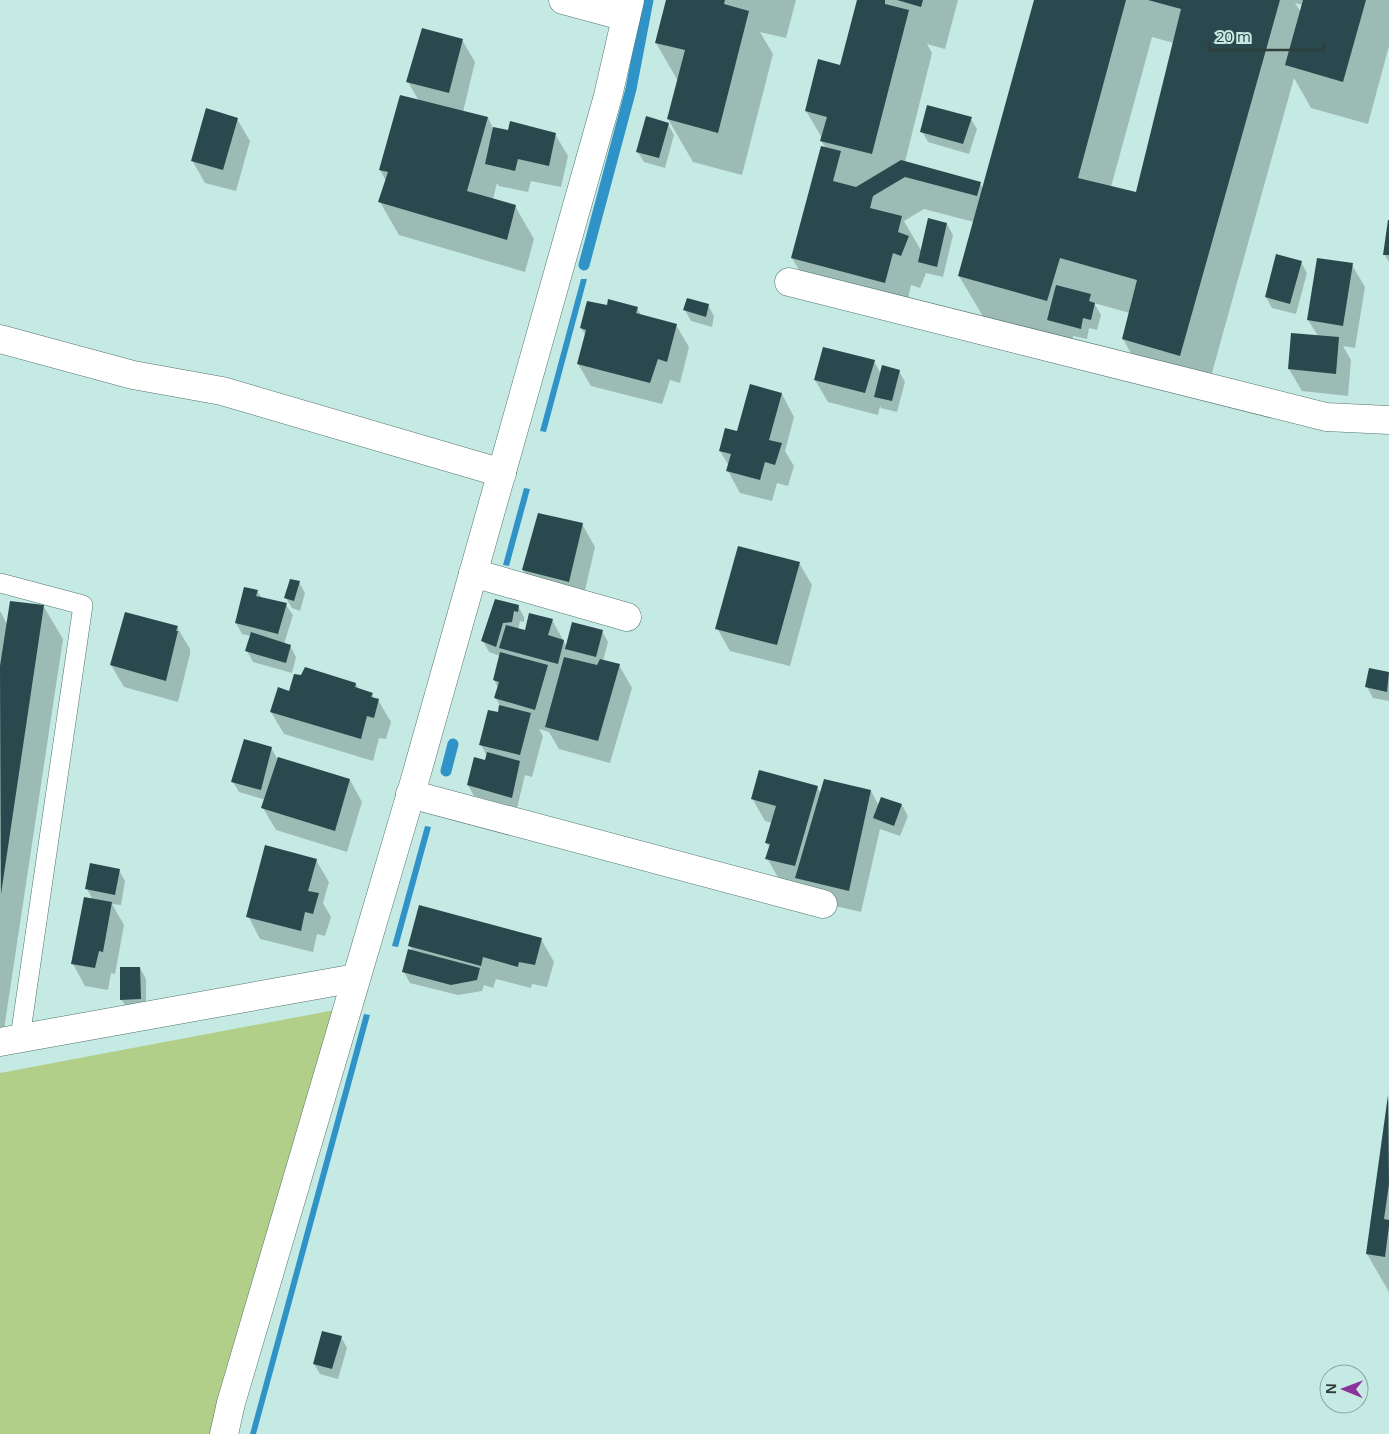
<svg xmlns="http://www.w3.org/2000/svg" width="1389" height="1434" font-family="'Open Sans',sans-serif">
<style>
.green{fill:#b2cf89}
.water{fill:#3093c8}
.shadow{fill:#0003;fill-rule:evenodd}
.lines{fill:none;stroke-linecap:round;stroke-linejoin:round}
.stream{stroke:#3093c8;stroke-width:11}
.building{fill:#29494f}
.service-casing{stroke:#52746d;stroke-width:20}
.minor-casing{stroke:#52746d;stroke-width:29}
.service{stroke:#fff;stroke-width:19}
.minor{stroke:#fff;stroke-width:28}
</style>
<rect width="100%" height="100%" fill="#c5eae3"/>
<polygon class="green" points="335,1010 210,1434 0,1434 0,1073"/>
<g class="water">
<polygon points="581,279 587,279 546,432 540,431"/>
<polygon points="524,488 530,489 509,566 503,565"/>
<polygon points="425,826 431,827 398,947 392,946"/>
<polygon points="364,1014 370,1015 256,1434 250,1434"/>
</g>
<g class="shadow">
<polygon points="667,0 796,0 786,38 760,32 773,54 742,175 693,162 668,119 678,81 656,43"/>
<path d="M858 0H958L945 49 927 44 932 53 905 162 980 183 983 189 1036 0H1389V46L1368 124 1311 108 1294 78 1205 398 1147 382 1123 339 1130 313 1094 303 1101 315 1097 330 1089 328 1087 339 1073 336 1071 343 984 318 959 276 974 222 924 209 904 221 922 252 947 224 953 235 943 277 926 273 920 288 911 285 904 316 811 290 792 258 826 148 821 141 822 138 806 111 841 67ZM1295 3 1303 5 1301 12ZM1152 37 1174 43 1136 193 1111 187Z"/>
<polygon points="462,40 475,62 463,112 488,118 493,128 509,131 555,134 568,156 561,187 531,181 528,192 499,186 497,183 493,199 515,206 534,239 525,272 399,235 380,202 386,181 380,170 419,101 408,82"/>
<polygon points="237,119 250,141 236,191 205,183 192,160"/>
<polygon points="971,119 977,129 969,154 928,142 922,131"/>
<polygon points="668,124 674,135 665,168 644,162 637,151"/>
<polygon points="1389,221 1389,262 1384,254"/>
<polygon points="1301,262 1307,273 1296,314 1272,308 1266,297"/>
<polygon points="1352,265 1365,287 1355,348 1343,346 1351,360 1348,396 1302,391 1289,369 1318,336 1308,320"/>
<polygon points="708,305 714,316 712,327 691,321 685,310"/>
<polygon points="608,306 637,308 641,315 676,325 689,347 680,383 670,380 662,404 591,386 578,364 586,336 581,328"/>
<polygon points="874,361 881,374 899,371 905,382 897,412 881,408 880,406 878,415 828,402 815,380"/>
<polygon points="782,394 794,417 785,451 794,466 788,486 777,483 772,501 740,493 728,471 729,466 720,451"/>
<polygon points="582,524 595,547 582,603 536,592 523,570"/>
<polygon points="799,563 812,585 790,666 730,651 717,628"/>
<polygon points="299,582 305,593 300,611 292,608 286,598"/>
<polygon points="257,591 262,598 286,605 293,615 284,644 290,646 296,657 292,673 253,662 247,651 251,636 242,634 236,623"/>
<polygon points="518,606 524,617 524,622 520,621 518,630 525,632 552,620 567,647 602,631 608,642 603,661 619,665 632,688 610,763 559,749 549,732 539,729 543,736 532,777 525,775 517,808 474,796 468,785 486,761 487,756 481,745 499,713 500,706 496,698 498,688 494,680 500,656 489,652 483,641"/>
<polygon points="44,607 63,639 0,1056 0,611 7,624"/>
<polygon points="177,627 190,649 190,654 178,702 124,687 111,665"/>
<polygon points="1370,670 1389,673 1389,701 1373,698 1367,687"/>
<polygon points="356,684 359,690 372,694 375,700 378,700 391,722 386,739 379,738 373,761 284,734 271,712 290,693"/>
<polygon points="271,748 277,758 350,780 362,802 347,852 276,830 263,808 266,800 239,792 233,782"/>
<polygon points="817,787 821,794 871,791 879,806 882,798 902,805 908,816 900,836 880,829 861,912 809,900 780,881 767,858 770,848 766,842 772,823 765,821 752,798"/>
<polygon points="316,860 329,882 323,903 331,917 325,936 317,934 313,952 260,939 248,916"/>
<polygon points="119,870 125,881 121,905 112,904 124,925 115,974 111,973 108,990 85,986 73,964 93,900 87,889"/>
<polygon points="541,939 554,962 547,987 532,984 531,988 496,979 493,988 484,985 482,991 458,995 410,983 404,972 412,951 410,946"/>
<polygon points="140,968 146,979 146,1010 128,1010 121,999"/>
<polygon points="1389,1096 1389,1292 1367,1254"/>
<polygon points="341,1337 347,1348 338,1379 320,1374 314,1364"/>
</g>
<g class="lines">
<g class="stream">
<polyline points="584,265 631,89 648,0"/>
<polyline points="446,771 453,744"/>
</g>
</g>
<g class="building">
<polygon points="666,0 725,0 724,4 749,11 718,133 667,119 685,50 655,43"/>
<polygon points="857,0 885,0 885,4 909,10 872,154 820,141 827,117 805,111 818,59 840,65"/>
<polygon points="897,0 923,0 921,7"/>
<polygon points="1034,0 1126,0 1078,178 1136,192 1181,9 1148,0 1280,0 1180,356 1122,339 1137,280 1060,258 1047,301 958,276"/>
<polygon points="1303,0 1366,0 1343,82 1285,65"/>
<polygon points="422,28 463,39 449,93 406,82"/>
<polygon points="400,95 488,117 467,191 516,205 507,240 378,202 388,172 379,170"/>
<polygon points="927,105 972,117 963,144 920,132"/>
<polygon points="206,108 238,118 223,170 191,161"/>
<polygon points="646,116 669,123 659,158 636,152"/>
<polygon points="510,121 556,133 549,166 518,159 515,171 485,164 493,127 508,130"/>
<polygon points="821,146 841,151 833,181 856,187 901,160 981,182 977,196 905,177 873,196 870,208 902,216 898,232 909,236 901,256 893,253 885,283 791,258"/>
<polygon points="928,218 947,223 937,267 918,262"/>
<polygon points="1388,220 1389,220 1389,255 1383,255"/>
<polygon points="1276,254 1302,261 1290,304 1265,297"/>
<polygon points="1317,258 1353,263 1343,326 1307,320"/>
<polygon points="1056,285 1091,294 1089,301 1095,303 1091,320 1083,318 1081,329 1047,320"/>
<polygon points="687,298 709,304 706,317 683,310"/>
<polygon points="608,299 638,307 636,313 677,324 667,362 658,359 650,383 577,364 586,330 580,328 587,301 607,305"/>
<polygon points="1291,333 1339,337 1336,374 1288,369"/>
<polygon points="823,347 875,360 865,393 814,380"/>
<polygon points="882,365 900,370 892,401 874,397"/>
<polygon points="750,384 782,393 769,440 782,443 775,465 765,462 760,480 726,471 731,454 719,451 725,428 737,431"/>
<polygon points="538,513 583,523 569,582 522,570"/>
<polygon points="738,546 800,562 777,645 715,629"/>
<polygon points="290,579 300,581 294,601 284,598"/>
<polygon points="244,587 258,590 256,596 287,603 278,634 235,623"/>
<polygon points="495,599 519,605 518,612 514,611 512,622 503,623 496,647 481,641"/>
<polygon points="10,601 44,605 1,894 0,666"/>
<polygon points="125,612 178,626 176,631 178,631 166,681 110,665"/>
<polygon points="529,613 553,619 548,635 564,640 558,664 499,648 506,625 525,630"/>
<polygon points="572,622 603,630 596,657 565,649"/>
<polygon points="251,632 291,645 286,663 245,651"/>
<polygon points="500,652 548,665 535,710 494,698 499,682 493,680"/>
<polygon points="564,657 597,665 600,659 620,664 598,741 545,727"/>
<polygon points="305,667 356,683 355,687 373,693 371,697 379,699 374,718 367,716 361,739 270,712 278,687 289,691 294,674 301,675"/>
<polygon points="1369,668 1389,672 1387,692 1365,687"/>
<polygon points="499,705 531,713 520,755 479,745 488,710 498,712"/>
<polygon points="244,739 272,747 261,790 231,782"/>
<polygon points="487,752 520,761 512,798 467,785 474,757 485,760"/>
<polygon points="278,757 350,779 335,831 261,808"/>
<polygon points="759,770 818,786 795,866 765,859 770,844 765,843 776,806 751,799"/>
<polygon points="824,779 871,790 849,891 795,878"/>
<polygon points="881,797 902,804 894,826 873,818"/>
<polygon points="265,845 317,859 308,891 319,893 313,914 305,912 301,931 246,917"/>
<polygon points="90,863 120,869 115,895 85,889"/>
<polygon points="84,897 112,902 103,952 99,951 95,968 71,964"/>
<polygon points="419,905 542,938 535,965 519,962 518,967 483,957 481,966 408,946"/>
<polygon points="408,949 480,968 477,980 451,985 402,972"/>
<polygon points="120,967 140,967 141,999 120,1000"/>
<polygon points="1388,1095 1389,1184 1384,1219 1389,1220 1389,1226 1385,1257 1366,1254"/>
<polygon points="322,1331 342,1336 332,1369 313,1364"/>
</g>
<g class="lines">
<g class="service-casing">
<polyline id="service" points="0,583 83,605 20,1038"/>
</g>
<g class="minor-casing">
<g id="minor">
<polyline points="563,0 626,17"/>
<polyline points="789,282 1326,417 1389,420"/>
<polyline points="0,339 133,375 222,391 502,473"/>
<polyline points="473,573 627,617"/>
<polyline points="410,794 823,904"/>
<polyline points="0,1042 356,978"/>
<polyline points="224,1434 231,1403 414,783 608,96 630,0"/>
</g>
</g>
<use href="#service" class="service"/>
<use href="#minor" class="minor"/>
</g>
<g transform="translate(1344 1389) rotate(271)"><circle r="24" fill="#c5eae3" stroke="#89a6a0"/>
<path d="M0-4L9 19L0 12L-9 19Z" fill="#8c329d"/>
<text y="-8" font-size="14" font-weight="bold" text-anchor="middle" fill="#303f3c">N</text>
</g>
<path d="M1209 42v8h115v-8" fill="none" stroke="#303f3c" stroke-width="2.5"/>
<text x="1216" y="42" font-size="15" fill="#303f3c" stroke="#c5eae3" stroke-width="4" paint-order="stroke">20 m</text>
</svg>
